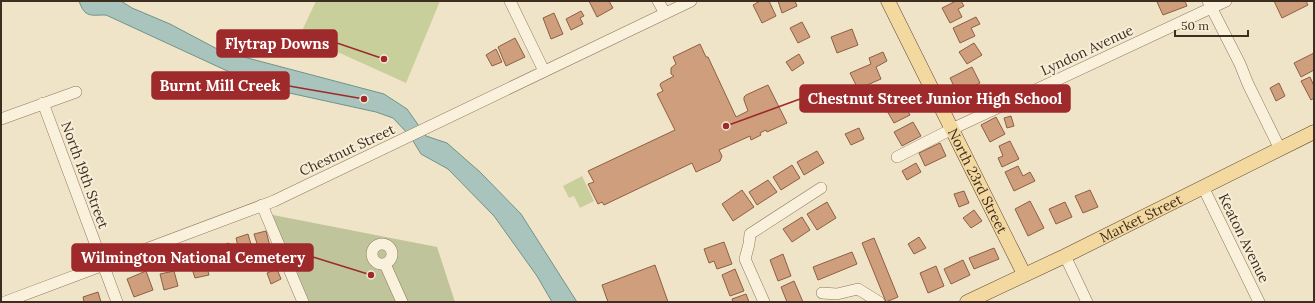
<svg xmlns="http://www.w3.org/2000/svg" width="1315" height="303" font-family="Lora,serif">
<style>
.green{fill:#c9cf9b}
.cemetery{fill:#bfc49a}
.water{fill:#a9c4bc;stroke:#6f938a}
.building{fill:#cf9f7d;stroke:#8d5f41}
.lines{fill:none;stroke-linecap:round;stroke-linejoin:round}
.minor-casing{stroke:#8d765c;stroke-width:12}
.major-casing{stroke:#5b4430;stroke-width:15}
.minor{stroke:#faf1dc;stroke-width:11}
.major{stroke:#f3d9a0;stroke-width:14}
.labels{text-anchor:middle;stroke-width:4;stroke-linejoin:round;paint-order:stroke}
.street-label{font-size:14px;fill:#3d2e20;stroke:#f7eed8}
.leader{fill:none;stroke:#9e2a2b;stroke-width:1.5}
.callout-dot{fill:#9e2a2b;stroke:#f7eed8;stroke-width:1.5}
.callout{fill:#9e2a2b;stroke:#9e2a2b;stroke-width:1.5}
.callout-label{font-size:15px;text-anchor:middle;font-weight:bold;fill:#fff}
</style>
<rect width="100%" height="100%" fill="#f0e4c8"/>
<g class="green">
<polygon points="316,1 440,1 406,83 300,35"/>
<polygon points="582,176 594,201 580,208 574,196 569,198 563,186"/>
</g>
<polygon class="cemetery" points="273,215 437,247 455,302 306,302 270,217"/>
<path class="water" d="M79 1H121L132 8 170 24 221 51 384 94 407 109 426 136 447 143 480 172 521 214 577 302H552L537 276 494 216 448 169 421 154 410 136 393 118 376 112 262 87 106 15C90 15 85 18 79 1Z"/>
<g class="building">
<polygon points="589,1 609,1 613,8 597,17"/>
<polygon points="760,1 769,1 776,16 762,23 753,5"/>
<polygon points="778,1 795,1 797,6 782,13"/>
<polygon points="956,1 961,1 964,6 958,9 962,17 950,23 942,8"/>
<polygon points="1160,1 1185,1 1187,6 1163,15 1157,2"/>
<polygon points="1274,1 1306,1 1308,5 1282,18"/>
<polygon points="581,11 584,16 580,18 583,24 571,30 566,19"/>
<polygon points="554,13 563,34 551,39 543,18"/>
<polygon points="976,17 980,24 971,28 975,36 960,43 953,28"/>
<polygon points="802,22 810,37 798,43 790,28"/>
<polygon points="852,29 858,45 837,53 831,37"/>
<polygon points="515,38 525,57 506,66 498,47"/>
<polygon points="974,43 982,55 967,64 959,52"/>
<polygon points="700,44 706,57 708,57 736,117 748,111 744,100 744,97 746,95 768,85 787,123 767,132 766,130 760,133 761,135 751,140 750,136 719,150 722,156 720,161 696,172 692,163 604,205 602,202 598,204 588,184 594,182 588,171 675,130 657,94 663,91 660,85 661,83 674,76 671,74 671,68 676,64 673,57"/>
<polygon points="496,49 502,62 492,66 486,55"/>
<polygon points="883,52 887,61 876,67 881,79 858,89 850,73 871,64 869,58"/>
<polygon points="1314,53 1314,70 1301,77 1294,63"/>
<polygon points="799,54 804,63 792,71 786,62"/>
<polygon points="972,67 980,83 958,94 950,78"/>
<polygon points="1310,77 1314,86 1314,98 1311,100 1301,81"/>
<polygon points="1279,83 1285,96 1276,101 1270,88"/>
<polygon points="902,101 910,115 894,123 886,109"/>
<polygon points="1011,116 1014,126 1007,128 1004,118"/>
<polygon points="996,117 1005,134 990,142 981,125"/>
<polygon points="913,122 921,136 902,146 894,132"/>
<polygon points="859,128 864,139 851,145 845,134"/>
<polygon points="1010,141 1019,159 1002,167 998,158 1003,156 999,146"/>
<polygon points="940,143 946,156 925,166 919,153"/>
<polygon points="817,151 824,163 804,175 797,162"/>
<polygon points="916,163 921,172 907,180 902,171"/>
<polygon points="792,165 800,178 781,190 773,177"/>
<polygon points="1018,166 1023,176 1030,172 1035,181 1014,191 1005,172"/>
<polygon points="768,180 777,192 757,205 749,192"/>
<polygon points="742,190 754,207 733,221 722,204"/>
<polygon points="1090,190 1098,207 1083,213 1075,196"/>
<polygon points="964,191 969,203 959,207 954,194"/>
<polygon points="1030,201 1044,228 1028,236 1015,209"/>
<polygon points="827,202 836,218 817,230 807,214"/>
<polygon points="1065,202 1072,217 1056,224 1049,209"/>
<polygon points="974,210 982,221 971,228 963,218"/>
<polygon points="802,217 810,230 792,242 783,229"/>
<polygon points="266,231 271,250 260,253 254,234"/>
<polygon points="248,234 254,255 241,258 236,238"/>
<polygon points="919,237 926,248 914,254 908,244"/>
<polygon points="874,238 898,297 886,302 862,243"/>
<polygon points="724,242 732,264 717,269 714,261 709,263 704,249"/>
<polygon points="229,243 235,259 219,264 214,248"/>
<polygon points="994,248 999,259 974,269 969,258"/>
<polygon points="852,252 857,264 818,280 813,267"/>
<polygon points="783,254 791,276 778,281 770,260"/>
<polygon points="205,259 209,275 195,278 190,263"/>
<polygon points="963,260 970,275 951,284 944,269"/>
<polygon points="655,265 668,302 608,302 602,285"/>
<polygon points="936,266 944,286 928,293 920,273"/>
<polygon points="277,269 281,279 271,284 267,273"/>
<polygon points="735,269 744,291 730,296 722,275"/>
<polygon points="146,271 153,290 134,297 127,279"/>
<polygon points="174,271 178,286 164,290 160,274"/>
<polygon points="794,281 803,302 787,302 781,287"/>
<polygon points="98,292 101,302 84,302 83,297"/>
<polygon points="746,294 749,302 733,302 732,299"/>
</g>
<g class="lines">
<g class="minor-casing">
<g id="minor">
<polyline points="510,1 544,71"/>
<polyline points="658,1 665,13"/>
<polyline points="1208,1 1240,64 1248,84 1280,149"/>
<polyline points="43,103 117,302"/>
<polyline points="1,119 76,92"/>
<polyline points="897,157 952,129 1226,1"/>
<polyline points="1203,187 1259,302"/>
<polyline points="262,205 303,302"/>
<circle cx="382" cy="254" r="10"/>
<polyline points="1065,256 1087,302"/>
<polyline points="385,264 402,302"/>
<polyline points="822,293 837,294 858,289 879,302"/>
<polyline points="5,302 274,201 691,1"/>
<polyline points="764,302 745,259 749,244 750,234 821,188"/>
</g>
</g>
<g class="major-casing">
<g id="major">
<path id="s1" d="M888 1 1024 274"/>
<path id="s2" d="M967 302 1065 256 1314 132"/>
</g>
</g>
<use href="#minor" class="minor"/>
<use href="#major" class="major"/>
</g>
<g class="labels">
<g class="street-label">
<text transform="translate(1087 50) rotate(-25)" y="5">Lyndon Avenue</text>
<text transform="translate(347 150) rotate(-25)" y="5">Chestnut Street</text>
<text transform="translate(85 175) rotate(70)" y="5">North 19th Street</text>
<text dy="5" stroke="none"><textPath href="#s1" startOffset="201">North 23rd Street</textPath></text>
<text dy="5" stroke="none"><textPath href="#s2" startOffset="193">Market Street</textPath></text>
<text transform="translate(1244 238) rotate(64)" y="5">Keaton Avenue</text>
</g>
</g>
<path class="leader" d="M384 59L337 43M364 99L289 86M726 126L800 99M371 275L313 257"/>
<g class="callout-dot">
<circle cx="384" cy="59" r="4"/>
<circle cx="364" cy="99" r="4"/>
<circle cx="726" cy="126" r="4"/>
<circle cx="371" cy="275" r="4"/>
</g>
<g class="callout">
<rect x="217" y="30" width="120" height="27" rx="4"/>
<rect x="152" y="72" width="137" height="27" rx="4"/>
<rect x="800" y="85" width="270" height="27" rx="4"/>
<rect x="72" y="244" width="241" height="27" rx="4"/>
</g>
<g class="callout-label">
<text x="277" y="49">Flytrap Downs</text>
<text x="220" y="91">Burnt Mill Creek</text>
<text x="935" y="104">Chestnut Street Junior High School</text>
<text x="193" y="263">Wilmington National Cemetery</text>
</g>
<rect width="1315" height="303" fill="none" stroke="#3d2e20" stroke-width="4"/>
<path d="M1175 30v6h73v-6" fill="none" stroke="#3d2e20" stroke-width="2"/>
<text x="1181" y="30" font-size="12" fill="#3d2e20" stroke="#f7eed8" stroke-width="3" paint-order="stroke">50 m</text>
</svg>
